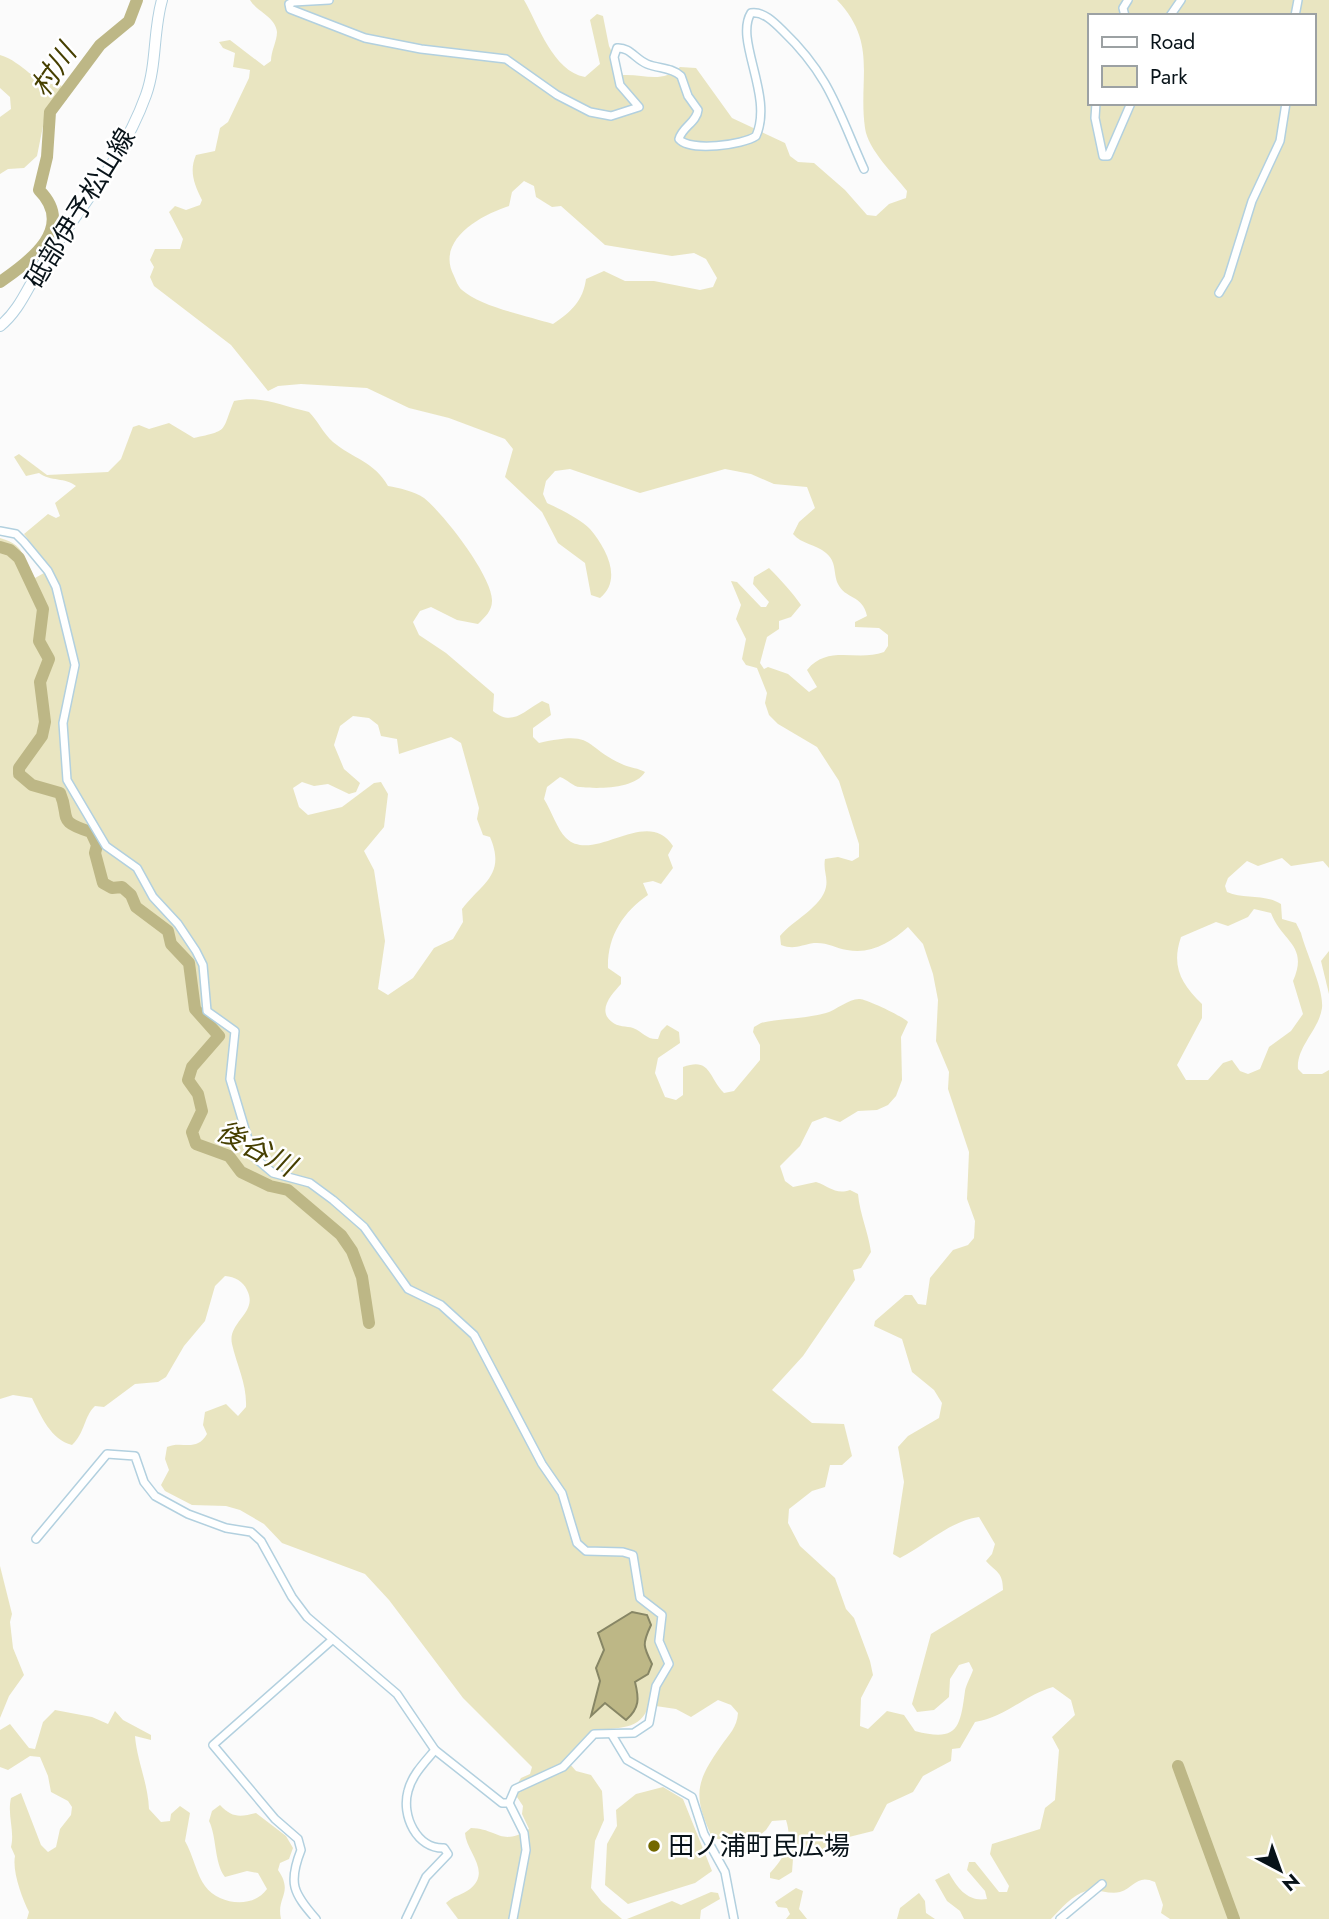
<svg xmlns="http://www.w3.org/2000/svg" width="1329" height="1919" font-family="Jost,'Noto Sans JP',sans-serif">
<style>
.green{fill:#e9e5c1;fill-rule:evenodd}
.water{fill:#bdb786;stroke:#878665;stroke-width:2}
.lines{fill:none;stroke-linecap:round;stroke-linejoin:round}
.river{stroke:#bdb786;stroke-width:12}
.street-casing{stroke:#b2d0df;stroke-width:10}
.secondary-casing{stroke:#b2d0df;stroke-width:12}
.street{stroke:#fff;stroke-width:7}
.secondary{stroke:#fff;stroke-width:10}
.poi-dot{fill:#736800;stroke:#fff;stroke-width:2.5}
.labels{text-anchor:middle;stroke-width:5;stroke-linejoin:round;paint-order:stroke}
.street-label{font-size:26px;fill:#081319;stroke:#fff}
.poi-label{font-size:26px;fill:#081319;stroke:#fff;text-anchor:start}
.water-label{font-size:28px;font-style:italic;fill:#463f00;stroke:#fff}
</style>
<rect width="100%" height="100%" fill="#fbfbfb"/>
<g class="green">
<path d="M250 0H524C539 26 553 71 585 77L600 64 590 20 597 14 603 16 609 46 623 75C645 74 662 84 680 67L696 68 732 118 785 143 790 156 798 162 814 163 845 190 867 215 876 216 889 204 906 198 907 191C894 174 868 150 865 128 858 78 878 43 837 0H1329V868L1323 861 1291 866 1282 858 1258 866 1247 861 1228 878 1225 886 1227 892C1244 900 1263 893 1281 904L1282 919 1296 923 1301 933C1306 953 1324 989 1322 1008 1319 1030 1296 1047 1298 1069L1303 1074H1322L1329 1070V1919H1170L1161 1913 1163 1905 1155 1882C1137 1874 1135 1887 1120 1892 1109 1895 1097 1888 1086 1891 1072 1895 1061 1909 1051 1919H964L960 1911 947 1901 935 1880 949 1873C958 1889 968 1902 987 1899L985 1891 967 1870 969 1862H975L999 1892H1007L1009 1886 990 1854 992 1844 1040 1829 1045 1808 1055 1800 1059 1750 1052 1737 1075 1715 1071 1700 1053 1687C1025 1695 1004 1718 975 1722L960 1748 952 1749 951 1761 923 1776 913 1792 887 1804 873 1831 841 1839 839 1848H831L826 1855 821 1856 815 1848 793 1859 792 1872 779 1880 770 1878V1873C785 1857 793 1841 786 1820L772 1821 766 1830 749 1844 730 1843 712 1837C693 1796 695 1783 721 1746 729 1734 737 1728 738 1713L731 1705 718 1700 691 1717 676 1709 649 1705C640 1732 619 1726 595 1731L569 1763 576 1771 591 1775 602 1791 604 1820 595 1841 591 1888 602 1902 622 1919H458L446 1903C453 1896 462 1895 470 1889 492 1871 466 1852 465 1833L471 1828C499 1829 501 1847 529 1829L522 1814 523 1806 513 1791 521 1778 530 1774 532 1767 463 1698 389 1600 365 1574 282 1543 264 1524 240 1510 226 1506 192 1505 165 1491 161 1485 169 1470 165 1459 167 1447C182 1440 196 1453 207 1434L203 1425 205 1412 226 1404 238 1416 246 1407C247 1384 237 1366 232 1344 227 1322 259 1313 247 1290 243 1281 235 1277 225 1276L215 1286 205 1321 184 1346 166 1377 158 1382 135 1384 104 1407 95 1406C84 1416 85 1433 72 1445 51 1440 41 1416 32 1398L13 1395 0 1399V538C31 547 18 560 35 578L44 573 48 565 24 534 48 514 56 518 60 516 55 503 76 486C65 477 51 482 39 473L26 476 14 457 19 454 47 475 108 472 121 459 133 427 139 425 149 429 169 423 194 438C230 430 221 432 234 401 262 395 281 406 309 412 318 421 323 433 333 442 352 458 375 462 388 486 399 488 414 491 424 498 443 513 493 577 492 601 492 611 485 617 478 624L457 620 431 607 420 611 413 622 419 635 446 653 494 694 493 711C512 727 524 711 542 701L549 704 551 715 533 728V737L539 743C597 730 581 746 624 765 631 768 638 768 645 772 635 789 598 789 580 787 573 787 567 779 560 777L547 787 544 799C551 810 557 829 566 838 594 865 647 805 673 846L668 855 673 868 661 884 653 881 643 883 648 895C623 912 607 937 608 968L621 977V984C613 993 596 1010 612 1022 617 1027 627 1026 633 1028 643 1032 647 1040 658 1039L661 1031 667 1025 679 1032 680 1043 658 1058 655 1073 665 1097 676 1100 683 1095V1067C711 1057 708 1077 724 1093L734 1091 760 1060V1045L753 1032 754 1027 761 1023C782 1018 805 1019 826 1013 836 1010 850 998 860 999 866 999 904 1017 908 1022L901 1037 902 1080 896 1096 888 1105 877 1110 858 1111 840 1122 825 1117 812 1122 800 1146 780 1166 785 1181 793 1187 816 1182C829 1186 835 1195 850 1190L858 1194C860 1215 868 1231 871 1252L861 1268 853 1270 855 1280 803 1356 772 1390 812 1423 844 1424 852 1456 842 1465H830L825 1487 812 1491 789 1509 788 1523 800 1546 835 1578 846 1609 854 1618 870 1661 873 1675 861 1698 860 1726 868 1729 887 1711 904 1715 915 1731C957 1742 960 1729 965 1691 966 1685 971 1676 973 1670L969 1662 959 1665 950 1679 949 1697 934 1710 917 1712 912 1704 931 1634 1003 1590C1003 1572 996 1572 986 1561L992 1554 995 1544 979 1517C950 1521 927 1544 900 1558L893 1554 904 1482 898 1447 908 1436 939 1418 942 1403 934 1390 912 1372 902 1339 874 1326 875 1321 905 1295H912L918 1304 926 1305 930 1278 953 1250 968 1245 974 1238 975 1221 967 1199 969 1152 948 1089 949 1072 936 1041 938 1000 933 974 923 944 908 927C891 942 871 955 847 950 835 948 827 942 814 943 801 945 794 950 781 945L780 936C792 921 822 907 826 887 828 877 823 870 825 859L838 857 852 861 859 857V844L839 781 817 747 778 724 769 715 765 703 767 693 757 668 746 665 742 659 746 639 736 619 741 605 731 581 737 582 761 607H766L769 602 753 584 754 577 769 568C780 579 793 593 801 605L791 617 779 621V629L767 637 760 663 764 669 768 667 788 674 809 692 817 687 807 670C828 644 856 662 884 652L888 646V635L879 628 855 627V622L867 616C863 595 845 599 838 584 833 573 837 562 826 553 816 544 801 544 793 534L799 522 815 508 807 487 774 484 751 474 725 469 640 493 570 469 555 471 546 481 543 494 547 503C558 508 582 520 590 529 606 548 623 579 600 598L591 595 585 563 558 543 542 512 505 477 513 449 505 439 449 418 409 408 367 388 301 384 278 386 268 391 231 345 154 286 150 277 154 267 150 260 155 249H180L183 239 169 212 175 206 186 210 200 205 202 200C194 184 189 171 196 155L215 151 220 128 228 122 249 78 250 70 233 67 235 53 223 48 219 42 230 40 264 66 271 61C271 51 277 41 277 32 276 17 256 11 250 0ZM1089 16H1313V103H1089ZM524 181 534 186 536 197 552 207 561 206 605 245 672 256 694 253 706 259 717 278 713 287 700 290 654 281H625L604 271 586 279C583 301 571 312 553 324 528 316 481 307 462 290 458 287 456 280 454 276 435 240 481 215 509 206L512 192ZM353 716 369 718 378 725 381 736 397 739 399 754 451 737 461 743 479 808 477 819 483 835 490 837C506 875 483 882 462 909L463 922 453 939 434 948 413 978 388 995 378 989 385 941 374 870 364 851 384 827 388 794 381 782 374 783 342 807 308 815 299 807 293 788 302 782 314 786 328 784 349 794 356 792 360 783 344 769 334 745 340 726ZM1254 909 1271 913C1282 942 1309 945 1293 981L1303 1014 1291 1031 1269 1047 1260 1069 1248 1074 1240 1071 1232 1060 1223 1063 1208 1080H1186L1177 1065 1202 1018V1004C1181 984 1171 966 1181 937L1216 922 1228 926 1248 917Z"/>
<path d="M0 55C24 62 33 85 61 85L67 99 44 121 37 156 24 168 8 169 0 174V117L11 109 10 97 0 88Z"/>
<polygon points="1329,951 1329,994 1321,961"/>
<polygon points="0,1566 12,1614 10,1622 13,1648 24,1675 9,1696 0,1718"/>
<path d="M55 1710 92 1717 108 1724 115 1711 123 1720 151 1735V1740L135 1736C137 1761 148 1783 149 1809L161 1822 170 1821 171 1814 180 1806 190 1813 185 1841C193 1855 197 1876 205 1886 219 1905 253 1909 267 1889L258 1873 247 1871 225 1877C214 1863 217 1837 209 1821L212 1811 220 1805C232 1818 240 1817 256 1813L286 1836 293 1848 289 1859 280 1863 278 1870C294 1893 276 1897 281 1919H27L29 1912C22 1898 12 1871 15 1856L11 1847C15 1830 7 1816 11 1798L21 1793 41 1845 48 1852 56 1847 60 1829 71 1815 72 1807 68 1801 51 1792 48 1776 40 1757 30 1756 8 1770 0 1767V1730L10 1724 29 1748 35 1749 43 1722Z"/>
<polygon points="663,1787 683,1799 712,1871 695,1883 628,1904 605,1885 607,1844 617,1826 616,1810 636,1794"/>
<polygon points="796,1888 803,1891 799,1909 807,1919 786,1919 790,1914 787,1908 778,1907 775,1902"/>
<polygon points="711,1892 718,1893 720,1899 701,1910 700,1919 627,1919 672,1901 681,1905"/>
<polygon points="919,1893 925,1901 926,1913 935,1919 897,1919 900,1908"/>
</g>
<path class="water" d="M632 1612 647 1615 651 1625C642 1644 643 1646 652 1664L648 1674 635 1682C639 1698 640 1708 626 1720L605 1703 591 1716 600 1681 596 1668 604 1650 598 1633Z"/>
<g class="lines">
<g class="river">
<path d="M0 282C31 261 76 227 39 190L47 157 50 112 100 45 129 21 137 0"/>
<path d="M0 547 10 550 19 558 43 609 39 641 49 659 40 682 45 722 42 736 19 768V774L32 785 60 793C71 818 55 821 91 832L97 845 95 853 103 883 112 888 122 887 131 895 136 907 168 931 171 944 189 963 195 1009 219 1036 192 1067 188 1080 198 1094 202 1111 192 1132 196 1144 229 1156 241 1172 270 1186 288 1190 341 1235 352 1251 362 1277 369 1323"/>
<polyline points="1178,1766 1234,1919"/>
</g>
<g class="street-casing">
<g id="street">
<path d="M329 0 293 2 289 4 290 9 365 38 421 49 506 59 557 95 590 112 611 116 639 107 620 85 614 57 617 48C630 47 635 59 647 64 659 69 671 67 681 76L688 96 698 110C697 122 682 127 679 139 690 152 743 145 756 136 774 96 734 40 751 13 763 11 774 22 783 31 830 76 838 111 864 169"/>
<polyline points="1125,16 1123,8 1128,0"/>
<polyline points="1170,16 1181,0"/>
<polyline points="1295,16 1298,0"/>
<polyline points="1096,103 1095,118 1103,156 1108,156 1131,103"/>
<polyline points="1219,293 1228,278 1252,201 1280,141 1286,103"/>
<polyline points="0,531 16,534 24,542 48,571 56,587 75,665 63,723 67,780 106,846 137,868 153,897 178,924 196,951 203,965 207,1011 235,1031 230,1079 253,1156 273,1173 310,1183 333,1200 364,1227 408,1289 441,1305 474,1335 542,1464 562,1493 577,1543 586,1551 623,1552 633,1555 640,1598 662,1615 659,1641 669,1664 656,1686 649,1723 634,1733 594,1734 563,1767 515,1789 509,1803"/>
<polyline points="36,1539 107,1454 135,1456 144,1482 155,1496 188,1514 226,1528 251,1532 261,1541 292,1597 307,1617 397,1694 435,1750 502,1803 509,1803 524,1833 526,1850 513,1919"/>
<polyline points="612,1735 627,1760 692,1797 704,1834 725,1872 734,1919"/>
<path d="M316 1919C293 1893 288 1883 301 1850L298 1839 275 1819 213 1745 332 1640"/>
<path d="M406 1919 426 1877 448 1854 444 1848C417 1849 401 1816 408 1791 412 1775 424 1763 435 1750"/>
<polyline points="1060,1919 1102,1884"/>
</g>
</g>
<g class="secondary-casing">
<path id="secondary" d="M0 326C20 310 28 286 42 265 79 209 123 159 146 95 157 64 153 31 162 0"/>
</g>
<use href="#street" class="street"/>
<use href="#secondary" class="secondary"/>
</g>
<circle class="poi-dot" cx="654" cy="1846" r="7"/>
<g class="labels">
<g class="street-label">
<text transform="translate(80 208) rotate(-58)" y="9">砥部伊予松山線</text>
</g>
<g class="poi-label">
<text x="668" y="1855">田ノ浦町民広場</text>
</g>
<g class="water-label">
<text transform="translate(53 70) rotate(-56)" y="10">村川</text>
<text transform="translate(256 1148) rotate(28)" y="10">後谷川</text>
</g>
</g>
<rect x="1088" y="14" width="228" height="91" fill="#ffffff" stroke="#9ca1a3" stroke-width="2"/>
<rect x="1102" y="37" width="35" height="10" fill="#ffffff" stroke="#9ca1a3" stroke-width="2"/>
<text x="1150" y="49" font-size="21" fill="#081319">Road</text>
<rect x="1102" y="66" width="35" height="21" fill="#e9e5c1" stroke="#9ca1a3" stroke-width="2"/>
<text x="1150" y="84" font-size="21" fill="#081319">Park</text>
<g transform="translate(1280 1870) rotate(139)" stroke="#ffffff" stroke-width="5" paint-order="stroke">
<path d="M0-5L12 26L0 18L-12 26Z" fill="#081319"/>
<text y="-10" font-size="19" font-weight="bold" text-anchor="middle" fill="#081319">N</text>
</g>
</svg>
